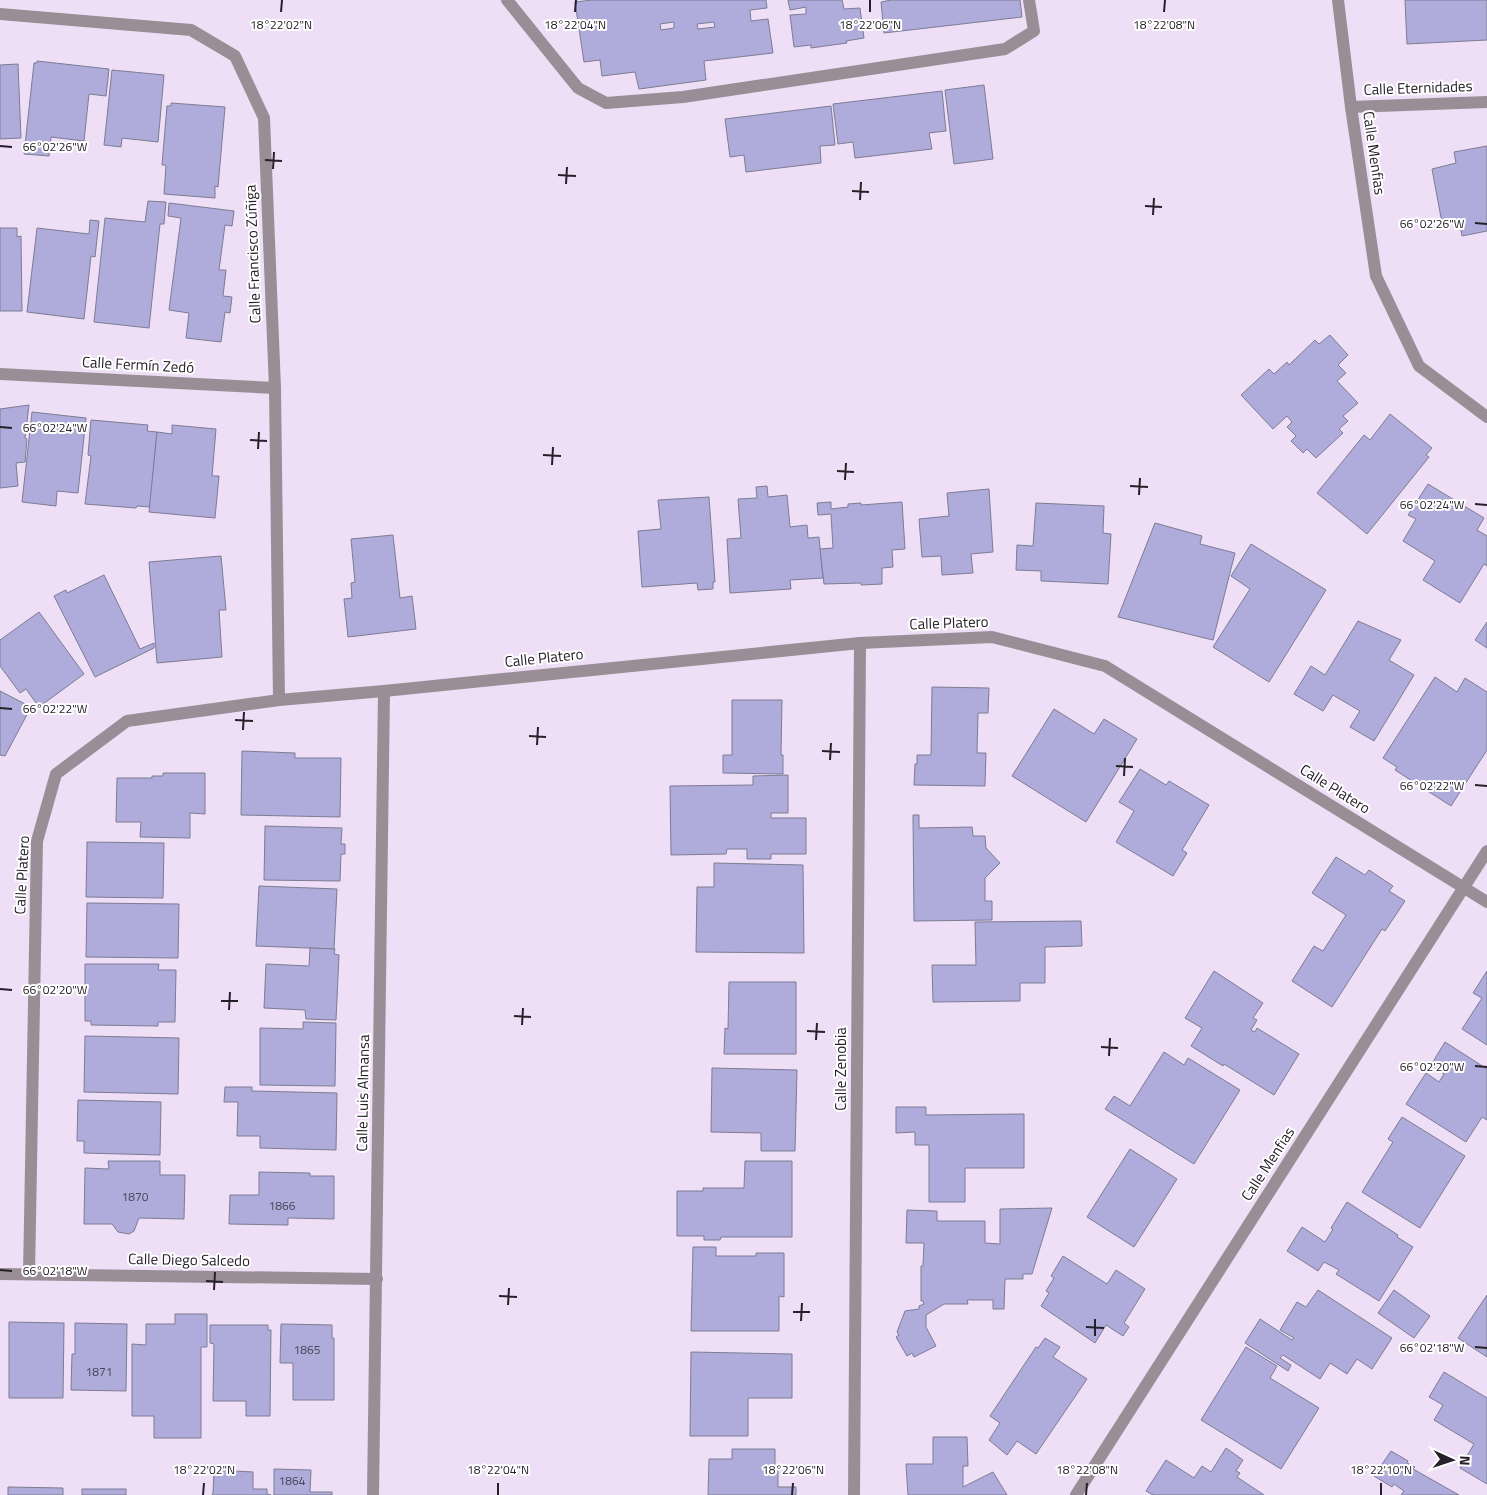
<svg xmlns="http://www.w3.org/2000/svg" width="1487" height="1495" font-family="'Titillium Web',sans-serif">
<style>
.building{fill:#afabda;stroke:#7d7c94;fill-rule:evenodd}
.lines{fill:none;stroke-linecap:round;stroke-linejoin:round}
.street{stroke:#998e95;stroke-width:12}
.ticks{fill:none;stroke:#262029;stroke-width:2}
.labels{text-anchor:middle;stroke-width:4;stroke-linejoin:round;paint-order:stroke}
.number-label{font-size:12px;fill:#484355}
.street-label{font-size:15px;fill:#262029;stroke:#fff}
.ticks-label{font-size:12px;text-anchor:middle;fill:#262029;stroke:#fff;stroke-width:4;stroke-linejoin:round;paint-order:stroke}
</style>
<rect width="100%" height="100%" fill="#eedef6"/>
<g class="building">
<path d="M766 0 767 8 750 10 751 21 768 19 773 53 704 61 706 80 639 89 635 72 602 76 600 60 584 62 575 2 592 0ZM674 22V28L661 30 660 24ZM714 22 715 27 698 29 697 24Z"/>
<polygon points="788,0 842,0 844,9 860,8 864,38 846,41 847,43 811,48 811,45 794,47 790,15 806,14 806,7 790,10"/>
<polygon points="891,0 1020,0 1022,17 884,33 881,2"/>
<polygon points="1405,0 1487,0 1487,40 1407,44"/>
<polygon points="37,61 109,69 106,96 89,94 84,141 51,137 49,156 24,154 34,63 37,63"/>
<polygon points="18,64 21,138 0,139 0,65"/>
<polygon points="112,70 164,75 158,142 122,138 121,147 104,145"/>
<polygon points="984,85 993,159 954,164 945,90"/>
<polygon points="942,91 946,131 929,133 932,149 855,158 853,142 838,144 833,104"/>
<polygon points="171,103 225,107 218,187 215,186 215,198 164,194 166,165 162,165 167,106 171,106"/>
<polygon points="831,106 835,145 820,146 821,163 746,172 744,155 730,157 725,119"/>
<polygon points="1487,146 1487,231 1462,236 1459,220 1442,223 1432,169 1456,163 1454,152"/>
<polygon points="148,201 166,202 164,224 160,224 149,328 94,322 105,218 145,222"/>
<polygon points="169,203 234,211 232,226 225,225 219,270 226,270 223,296 232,297 230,313 225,312 221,342 186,338 189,313 169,310 181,218 168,216"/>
<polygon points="90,220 99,221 95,257 91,256 84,319 27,312 37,228 89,234"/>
<polygon points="0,228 17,228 17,237 21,236 22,311 0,311"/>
<polygon points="1330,335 1348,355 1338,365 1346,373 1337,381 1358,403 1343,416 1348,421 1339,429 1343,433 1316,458 1307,449 1303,453 1291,441 1296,436 1287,427 1292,422 1287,416 1273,429 1241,395 1269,369 1274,374 1287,362 1289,365 1315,340 1319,344"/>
<polygon points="29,405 25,438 27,439 25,462 16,463 18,486 0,488 0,409"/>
<polygon points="32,412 86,418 78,493 57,491 56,506 22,502"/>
<polygon points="1390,414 1432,448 1426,455 1429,457 1367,534 1317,493 1364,435 1370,440"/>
<polygon points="91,420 148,425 147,431 157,432 150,507 137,506 136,508 85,504 91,456 88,455"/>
<polygon points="172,425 216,429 212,476 219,476 215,518 149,512 157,432 172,434"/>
<polygon points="1428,484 1484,518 1477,530 1487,536 1487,566 1484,564 1460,603 1423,580 1435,561 1403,541 1416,519 1408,515"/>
<polygon points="767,486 768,497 787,495 790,527 807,525 808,538 819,537 823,578 790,580 791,589 730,593 727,539 741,538 738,499 757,498 756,487"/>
<polygon points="989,489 993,552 971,554 973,573 942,575 941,556 922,557 919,519 949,516 947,493"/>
<polygon points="709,497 715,582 713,582 713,589 698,590 697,583 642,587 638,531 661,529 658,500"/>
<polygon points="831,502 831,509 848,507 848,504 861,503 861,505 902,502 905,549 892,550 893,567 882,568 882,584 861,585 861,583 824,584 820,549 833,548 831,514 818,515 817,503"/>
<polygon points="1036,503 1104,506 1103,533 1111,534 1108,584 1041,581 1041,571 1016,570 1017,545 1033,546"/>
<polygon points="1155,523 1202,536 1200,544 1235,553 1213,640 1118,617"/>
<polygon points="393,535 400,598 412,596 416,629 348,637 344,599 352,598 351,583 355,582 351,539"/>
<polygon points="1251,544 1326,590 1269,682 1213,647 1250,589 1231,576"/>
<polygon points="221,556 226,610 219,610 222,657 157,663 149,562"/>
<polygon points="104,575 140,649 154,643 154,648 95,677 54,596 66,590 67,593"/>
<polygon points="39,612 84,674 39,707 26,689 20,693 0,666 0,640"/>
<polygon points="1358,621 1401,640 1389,660 1414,675 1374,741 1350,727 1360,711 1333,695 1323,711 1294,694 1311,666 1325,675"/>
<polygon points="1487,622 1487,648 1475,640"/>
<polygon points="1435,677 1457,692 1465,678 1487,692 1487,750 1451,806 1395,770 1397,767 1383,758"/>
<polygon points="932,687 989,688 988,713 978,713 977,753 986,753 985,786 914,785 915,764 917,764 917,755 931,755"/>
<polygon points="0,691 31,707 5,756 0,755"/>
<polygon points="732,700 782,700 781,755 783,755 783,774 723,773 723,755 732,755"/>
<polygon points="1054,709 1094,734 1104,719 1137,739 1086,822 1012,776"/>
<polygon points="242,751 295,753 295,758 341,758 340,817 241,815"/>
<polygon points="1140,769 1166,785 1169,781 1209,805 1182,850 1187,853 1173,876 1116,842 1134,811 1119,802"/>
<polygon points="163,773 205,773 205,814 190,813 190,838 140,837 141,822 116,822 117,778 152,778 152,776 163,776"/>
<polygon points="788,775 788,813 771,813 771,818 806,818 806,854 771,854 771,859 747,859 747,849 727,849 726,854 671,855 670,786 753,785 753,776"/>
<polygon points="913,815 919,815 919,828 972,827 973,836 985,836 986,848 1000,863 985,878 985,901 992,901 992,920 914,921"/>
<polygon points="265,826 342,828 341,844 345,844 345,854 341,854 340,881 264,880"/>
<polygon points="87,842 164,843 163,898 86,897"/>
<polygon points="1336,857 1365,875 1369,870 1393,886 1389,891 1405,901 1385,931 1382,929 1332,1007 1292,981 1314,946 1323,951 1346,915 1312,893"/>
<polygon points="714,863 803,865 804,953 696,952 697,887 714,887"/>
<polygon points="259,886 337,889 334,949 256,946"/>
<polygon points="87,903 179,904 178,958 86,957"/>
<polygon points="1081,921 1082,946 1045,947 1045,983 1020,983 1020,1001 933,1002 932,965 976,965 975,922"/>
<polygon points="310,948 335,949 334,954 339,955 336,1020 306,1019 305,1010 264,1008 266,964 309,966"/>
<polygon points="85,964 159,964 158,970 176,970 175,1022 158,1022 158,1026 91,1025 91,1021 85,1021"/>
<polygon points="1214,971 1263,1003 1253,1018 1257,1020 1251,1030 1255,1032 1257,1028 1299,1054 1274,1095 1224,1064 1223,1066 1191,1046 1202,1028 1185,1018"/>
<polygon points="1487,971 1487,1045 1462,1029 1482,998 1473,993"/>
<polygon points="729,982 796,982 796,1054 724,1054 725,1028 728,1029"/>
<polygon points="303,1022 336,1023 335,1086 260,1085 260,1028 303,1029"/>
<polygon points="85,1036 179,1038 178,1094 84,1092"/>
<polygon points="1445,1042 1487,1069 1487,1120 1482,1117 1466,1142 1406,1104 1426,1073 1439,1082 1444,1074 1431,1065"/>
<polygon points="1164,1052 1184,1065 1188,1058 1240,1090 1194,1164 1105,1109 1114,1096 1130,1106"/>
<polygon points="712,1068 797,1070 795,1151 761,1151 761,1133 711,1132"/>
<polygon points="225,1087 252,1087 252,1091 337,1093 336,1150 260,1148 260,1136 237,1136 238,1102 224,1102"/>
<polygon points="78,1100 161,1102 160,1155 84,1153 84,1141 77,1141"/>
<polygon points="896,1107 926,1107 926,1115 1024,1114 1024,1168 965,1168 965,1202 929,1202 929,1145 915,1145 915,1132 896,1133"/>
<polygon points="1402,1117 1465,1156 1420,1228 1362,1192 1393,1142 1388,1139"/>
<polygon points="1130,1149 1177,1179 1134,1247 1087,1217"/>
<polygon points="108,1161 160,1161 160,1175 185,1175 184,1219 139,1218 134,1231 129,1234 118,1232 112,1224 84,1224 85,1168 109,1169"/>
<polygon points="745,1161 792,1161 792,1237 721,1237 720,1240 704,1240 704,1236 677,1236 677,1191 703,1191 703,1188 744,1188"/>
<polygon points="259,1172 310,1173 310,1176 334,1176 334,1219 288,1218 288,1225 229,1224 230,1195 259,1195"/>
<polygon points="1347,1202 1398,1235 1397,1237 1413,1247 1379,1301 1336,1274 1339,1270 1324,1262 1318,1271 1287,1251 1302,1227 1325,1242 1333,1229 1331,1228"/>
<polygon points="1052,1208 1032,1274 1023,1274 1023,1279 1005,1279 1004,1309 993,1309 993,1300 967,1300 968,1304 944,1304 926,1315 926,1327 936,1346 914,1357 912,1353 907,1356 896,1337 899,1335 897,1332 905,1311 919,1309 919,1306 924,1304 923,1301 921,1301 921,1266 923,1266 924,1243 906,1243 907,1210 937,1211 937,1221 985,1221 985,1243 1000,1244 1000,1209"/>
<polygon points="693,1247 716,1247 716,1256 756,1256 756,1253 784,1253 784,1297 779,1296 779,1331 691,1331"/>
<polygon points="1063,1256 1107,1284 1116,1270 1145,1289 1124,1323 1129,1327 1123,1336 1106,1325 1095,1343 1041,1306 1049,1293 1046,1291 1054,1278 1051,1276"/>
<polygon points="1318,1290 1392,1338 1372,1369 1357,1359 1347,1374 1330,1363 1320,1379 1283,1355 1280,1358 1291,1365 1288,1371 1245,1343 1260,1319 1292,1340 1294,1338 1280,1330 1297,1302 1306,1307"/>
<polygon points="1394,1290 1430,1316 1414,1338 1378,1313"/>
<polygon points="1487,1295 1487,1357 1458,1338"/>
<polygon points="175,1314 207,1314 207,1347 201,1347 201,1438 154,1438 154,1416 132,1416 132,1344 146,1345 146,1324 175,1324"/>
<polygon points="9,1322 64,1323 63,1398 9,1398"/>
<polygon points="75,1323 127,1324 126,1391 71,1390 72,1354 75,1354"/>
<polygon points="281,1324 332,1325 332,1338 334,1338 334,1400 293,1400 293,1363 280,1363"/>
<polygon points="210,1325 268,1325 268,1330 271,1330 270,1416 246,1416 246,1401 213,1401 214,1344 210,1343"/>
<polygon points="1045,1338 1060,1347 1053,1357 1087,1379 1036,1454 1017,1441 1007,1455 989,1440 1000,1423 990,1416 1036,1347 1038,1348"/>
<polygon points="1246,1347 1277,1366 1270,1378 1319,1408 1281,1469 1201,1420"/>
<polygon points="691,1352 792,1354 792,1398 748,1398 748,1436 690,1436"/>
<polygon points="1444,1372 1487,1398 1487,1484 1460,1468 1474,1444 1434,1420 1443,1405 1429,1397"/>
<polygon points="933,1437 967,1437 968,1466 963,1466 963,1487 993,1472 1007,1495 908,1495 906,1464 933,1464"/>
<polygon points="1226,1448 1243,1460 1236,1471 1240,1473 1237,1477 1264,1495 1153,1495 1146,1491 1166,1460 1194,1478 1202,1466 1211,1472"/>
<polygon points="732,1449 775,1449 775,1467 778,1467 778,1487 796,1487 796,1495 708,1495 709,1459 732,1459"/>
<polygon points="1391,1451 1408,1461 1407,1463 1415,1467 1413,1469 1459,1495 1401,1495 1404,1491 1394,1484 1392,1487 1374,1476"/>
<polygon points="274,1469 311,1470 310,1492 332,1492 332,1495 274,1495"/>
<polygon points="214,1470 253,1472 253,1489 267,1489 267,1494 271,1495 212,1495 213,1493"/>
<polygon points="8,1487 63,1488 63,1495 8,1495"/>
<rect x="82" y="1489" width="44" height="6"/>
</g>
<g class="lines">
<g class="street">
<polyline points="507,0 578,88 606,103 683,97 1005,49 1034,31 1029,0"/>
<polyline points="1338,0 1351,107 1376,276 1419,366 1487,417"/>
<polyline points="0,14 191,30 235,56 264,118 275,388 279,700"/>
<polyline points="1351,107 1487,102"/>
<polyline points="0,374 275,388"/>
<polyline points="0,1274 377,1279"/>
<polyline points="29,1274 37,841 56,774 127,721 279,700 384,691 860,643 992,637 1105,666 1487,902"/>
<polyline points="373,1495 384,691"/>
<polyline points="854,1495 860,643"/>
<polyline points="1076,1495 1487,851"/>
</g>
</g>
<path class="ticks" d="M281 12 282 0M575 12 576 0M870 12V0M1164 12 1165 0M0 146 12 147M265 160 282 161M273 169 274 152M558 175 576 176M566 184 567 167M852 191 869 192M860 200 861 182M1145 206 1162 207M1153 215 1154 198M1475 223 1487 224M0 427 12 428M250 440 267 441M258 449 259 432M543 455 561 456M552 465 553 447M837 471 854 472M845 480 846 463M1130 486 1148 487M1139 495 1140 478M1475 504 1487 505M0 708 12 709M235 720 253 721M243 730 244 712M529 736 546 737M537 745 538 727M822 751 840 752M830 760 831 743M1116 766 1133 767M1124 776 1125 758M1475 785 1487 786M0 989 12 990M221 1001H238M229 1010 230 992M514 1016 531 1017M522 1025 523 1008M807 1031 825 1032M816 1040 817 1023M1101 1047 1118 1048M1109 1056 1110 1038M1475 1066 1487 1067M0 1270 12 1271M206 1281 223 1282M214 1290 215 1272M499 1296 517 1297M508 1305 509 1288M793 1312H810M801 1321 802 1303M1086 1327 1104 1328M1095 1336V1319M1475 1347 1487 1348M203 1495 204 1483M498 1495V1483M792 1495 793 1483M1086 1495 1087 1483M1381 1495V1483"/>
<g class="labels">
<g class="number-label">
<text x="135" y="1201">1870</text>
<text x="282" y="1210">1866</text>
<text x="307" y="1354">1865</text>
<text x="99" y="1376">1871</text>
<text x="292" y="1485">1864</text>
</g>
<g class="street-label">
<text transform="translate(1418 88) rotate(-2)" y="5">Calle Eternidades</text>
<text transform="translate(1374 153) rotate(82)" y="5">Calle Menfias</text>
<text transform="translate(253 254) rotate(-92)" y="5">Calle Francisco Zúñiga</text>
<text transform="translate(138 365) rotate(3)" y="5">Calle Fermín Zedó</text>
<text transform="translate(949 623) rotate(-2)" y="5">Calle Platero</text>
<text transform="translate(544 658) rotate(-6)" y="5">Calle Platero</text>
<text transform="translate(1335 789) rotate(32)" y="5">Calle Platero</text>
<text transform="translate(22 875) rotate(-87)" y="5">Calle Platero</text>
<text transform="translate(841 1069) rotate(-90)" y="5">Calle Zenobia</text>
<text transform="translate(363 1093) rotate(-89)" y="5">Calle Luis Almansa</text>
<text transform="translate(1268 1164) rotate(-57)" y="5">Calle Menfias</text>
<text transform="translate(189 1260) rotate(1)" y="5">Calle Diego Salcedo</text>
</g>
</g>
<g class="ticks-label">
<text x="281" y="29">18°22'02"N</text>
<text x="575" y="29">18°22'04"N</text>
<text x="870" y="29">18°22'06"N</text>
<text x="1164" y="29">18°22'08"N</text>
<text x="55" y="151">66°02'26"W</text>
<text x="1432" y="228">66°02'26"W</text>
<text x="55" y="432">66°02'24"W</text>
<text x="1432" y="509">66°02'24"W</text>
<text x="55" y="713">66°02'22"W</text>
<text x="1432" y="790">66°02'22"W</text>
<text x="55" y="994">66°02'20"W</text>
<text x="1432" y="1071">66°02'20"W</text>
<text x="55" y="1275">66°02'18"W</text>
<text x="1432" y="1352">66°02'18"W</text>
<text x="204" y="1474">18°22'02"N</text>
<text x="498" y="1474">18°22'04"N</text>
<text x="793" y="1474">18°22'06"N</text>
<text x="1087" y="1474">18°22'08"N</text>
<text x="1381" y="1474">18°22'10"N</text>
</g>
<g transform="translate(1452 1460) rotate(93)" stroke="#ffffff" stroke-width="4" paint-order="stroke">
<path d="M0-4L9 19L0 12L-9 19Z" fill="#262029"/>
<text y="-8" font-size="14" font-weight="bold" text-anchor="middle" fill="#262029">N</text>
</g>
</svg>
